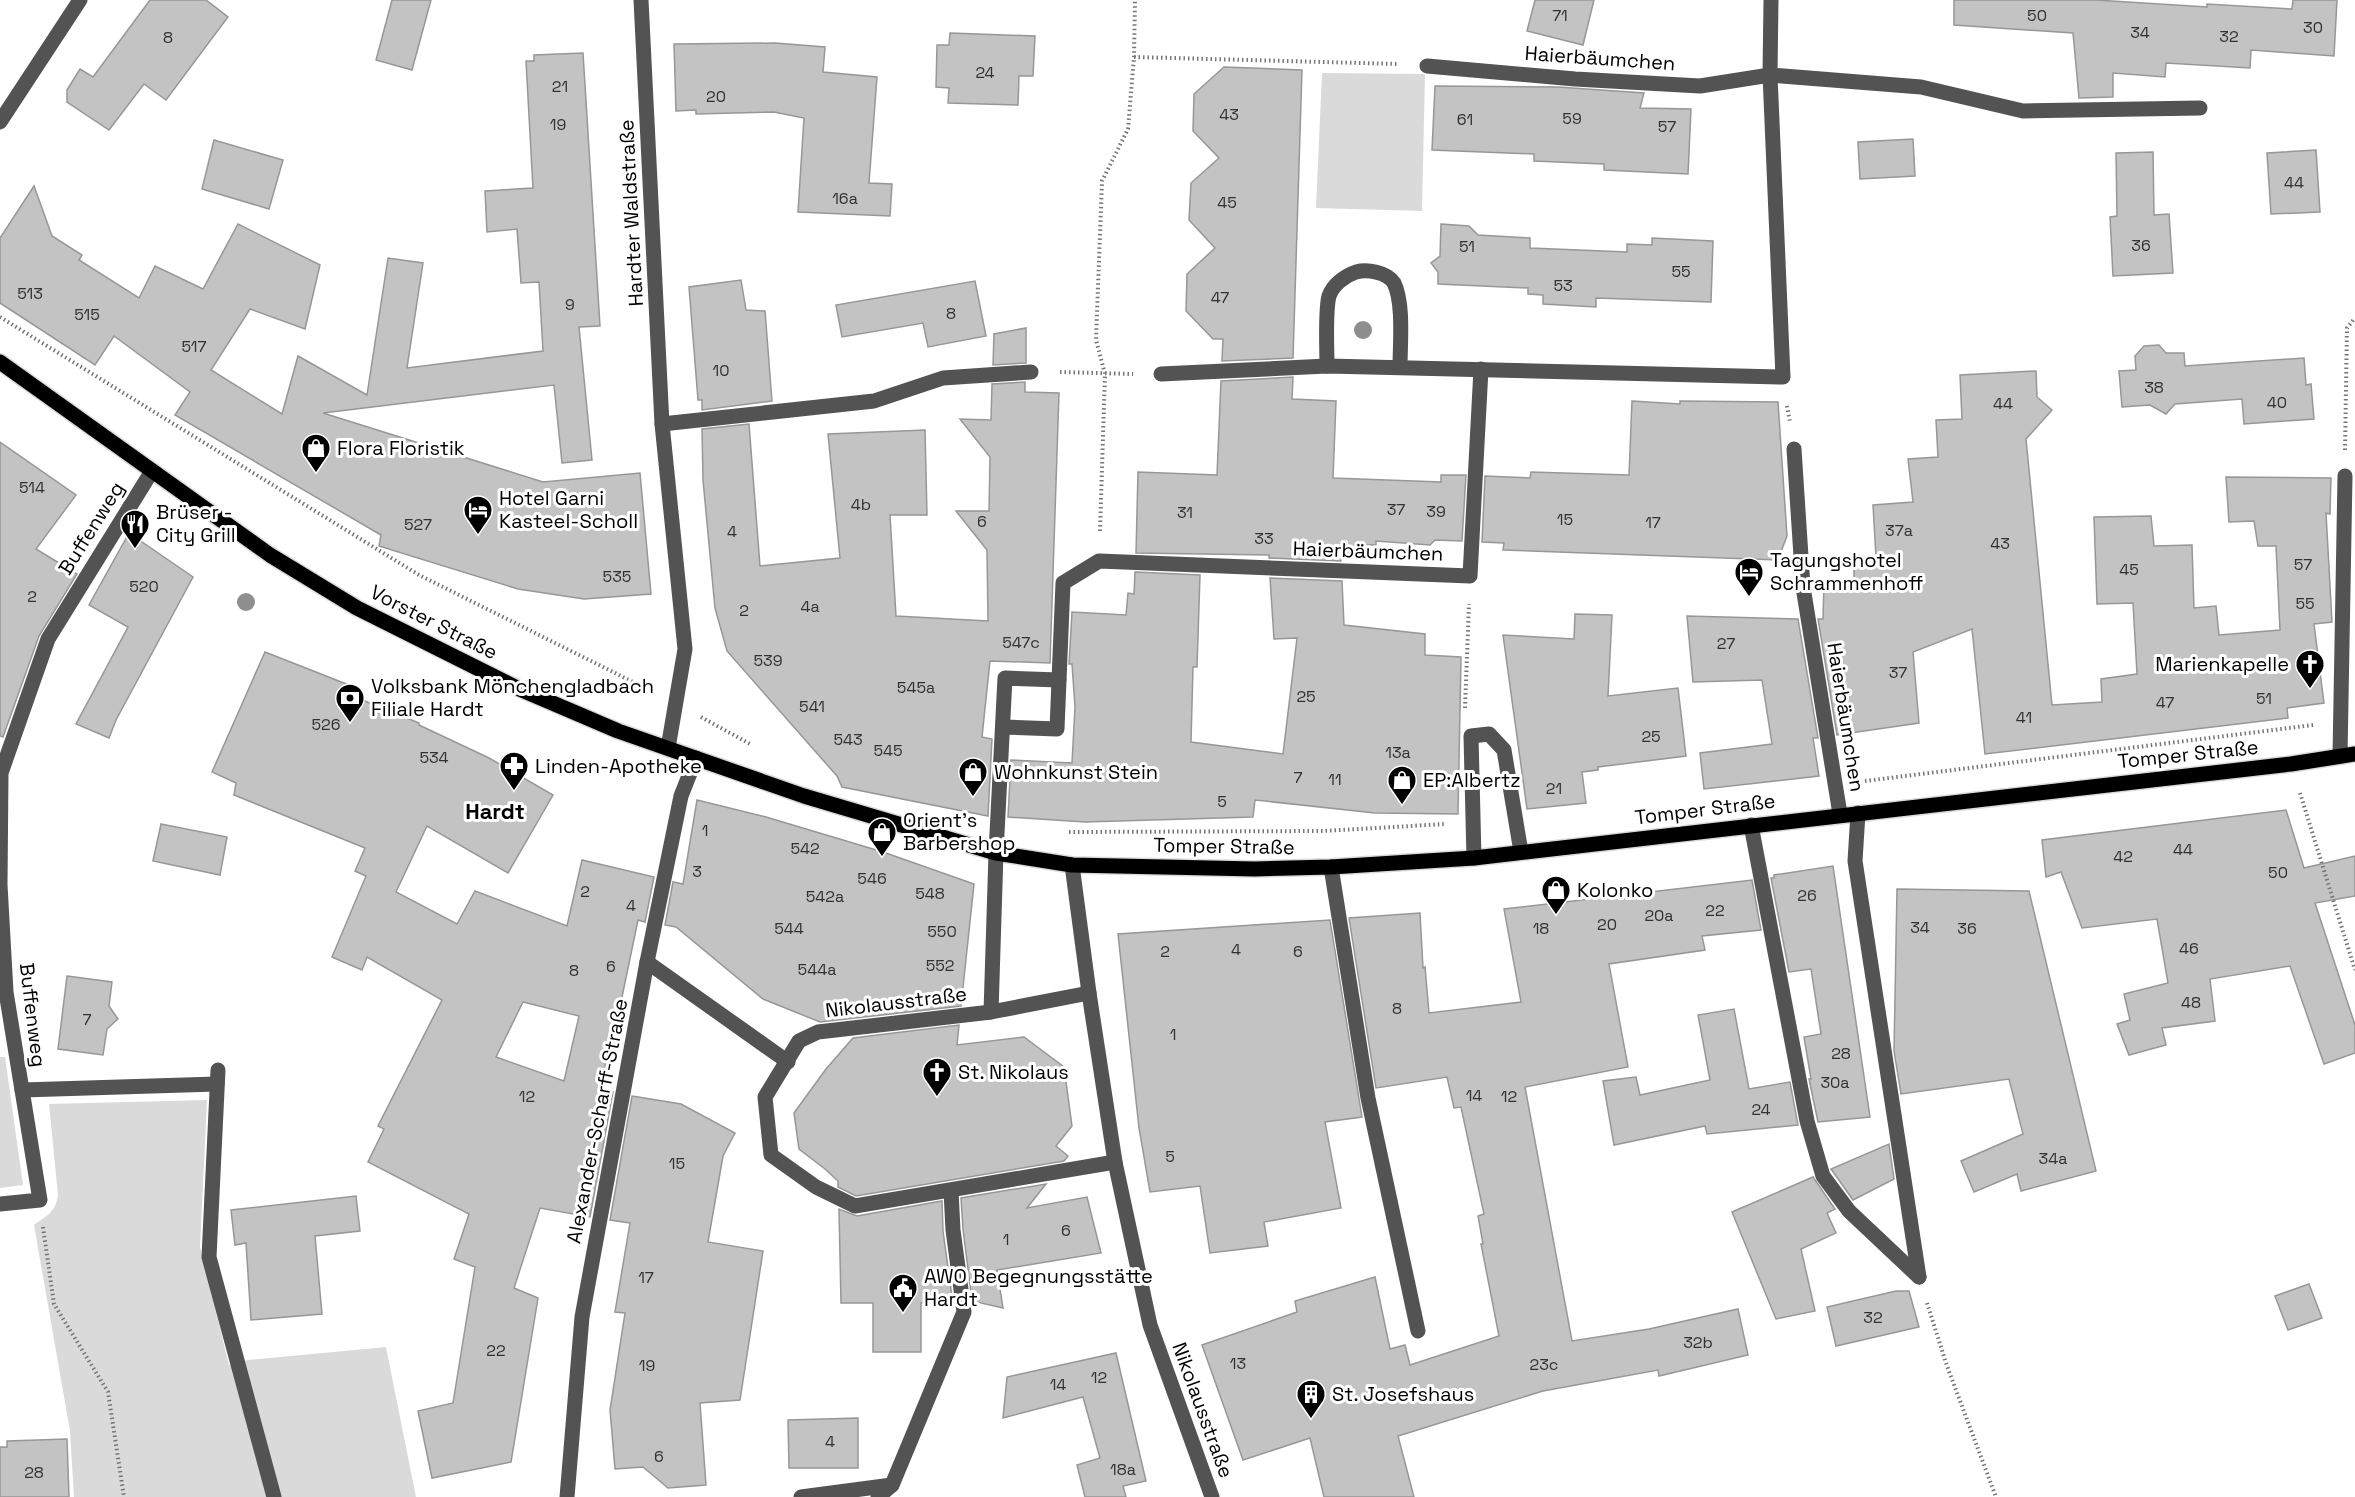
<svg xmlns="http://www.w3.org/2000/svg" width="2355" height="1497" font-family="'Space Grotesk',sans-serif">
<style>
.green{fill:#dadada}
.building{fill:#c3c3c3;stroke:#979797;stroke-width:1.5;fill-rule:evenodd}
.lines{fill:none;stroke-linecap:round;stroke-linejoin:round}
.major-casing{stroke:#dbdbdb;stroke-width:18}
.path{stroke:#757575;stroke-width:4;stroke-dasharray:1.5 3;stroke-linecap:butt}
.minor{stroke:#535353;stroke-width:15}
.major{stroke:#000;stroke-width:15}
.tree{fill:#8e8e8e}
.labels{text-anchor:middle;stroke-width:6;stroke-linejoin:round;paint-order:stroke}
.number-label{font-size:16px;fill:#313131}
.street-label{font-size:20px;fill:#000;stroke:#fff}
.poi-label{font-size:20px;fill:#000;stroke:#fff;text-anchor:start}
.quarter-label{font-size:22px;font-weight:bold;fill:#000;stroke:#fff}
</style>
<rect width="100%" height="100%" fill="#fff"/>
<g class="green">
<polygon points="1322,73 1425,74 1422,211 1316,208"/>
<polygon points="0,1057 5,1057 23,1185 0,1188"/>
<path d="M207 1100 200 1247 229 1365 248 1360 386 1347 416 1497H74L70 1431 34 1225C47 1216 56 1211 58 1195L49 1104Z"/>
</g>
<g class="building">
<polygon points="150,0 206,0 228,17 166,100 144,84 109,130 67,102 67,90 80,69 93,77"/>
<polygon points="392,0 431,0 412,70 376,60"/>
<polygon points="1535,0 1594,0 1583,45 1527,31"/>
<polygon points="1954,0 2096,0 2207,7 2207,4 2292,9 2293,0 2337,0 2334,56 2251,50 2250,68 2166,63 2165,77 2113,73 2113,97 2079,98 2073,33 1954,25"/>
<polygon points="950,33 1035,36 1033,76 1019,76 1018,105 948,103 949,88 936,87 937,45 949,45"/>
<polygon points="775,43 825,47 823,72 877,77 869,183 892,184 890,216 798,212 804,118 774,112 696,114 696,110 676,111 674,44"/>
<polygon points="583,53 600,326 579,327 592,460 562,463 554,385 323,413 543,482 640,473 651,594 584,599 518,589 379,546 381,535 175,415 190,392 114,336 95,365 0,303 0,238 34,186 52,236 82,255 79,260 139,298 155,266 203,289 238,224 320,265 305,329 250,309 211,370 282,414 298,356 367,395 388,258 423,263 407,368 543,351 539,282 521,283 517,229 487,232 485,191 533,188 526,61 534,61 534,55"/>
<polygon points="1224,67 1302,70 1293,358 1222,361 1223,339 1213,339 1186,311 1187,274 1215,248 1189,220 1191,183 1219,158 1193,131 1194,94"/>
<polygon points="1435,86 1558,87 1644,93 1640,108 1691,109 1688,174 1604,170 1604,164 1534,161 1534,154 1432,150"/>
<polygon points="1913,139 1915,176 1860,179 1858,142"/>
<polygon points="214,140 283,160 269,209 202,189"/>
<polygon points="2316,150 2320,212 2271,214 2267,153"/>
<polygon points="2153,152 2154,215 2169,214 2173,273 2113,276 2110,217 2117,216 2116,153"/>
<polygon points="1441,224 1469,226 1478,235 1530,238 1530,248 1627,252 1627,244 1652,245 1652,238 1713,241 1711,302 1596,298 1596,307 1543,304 1543,295 1528,294 1528,288 1438,284 1438,272 1431,263 1440,256"/>
<polygon points="741,280 746,310 765,311 772,401 702,410 702,400 698,400 689,287"/>
<polygon points="975,281 986,336 928,347 923,323 842,337 836,305"/>
<polygon points="1026,328 1026,363 993,365 994,334"/>
<polygon points="2159,345 2166,353 2184,353 2185,366 2304,358 2306,385 2311,384 2314,419 2244,424 2242,399 2175,404 2166,414 2150,405 2122,407 2119,371 2136,370 2135,356 2144,346"/>
<polygon points="2036,371 2037,397 2052,410 2026,439 2052,705 2102,702 2101,679 2137,674 2133,603 2097,604 2094,517 2151,516 2154,546 2192,545 2194,608 2216,606 2219,635 2280,630 2276,546 2258,546 2254,521 2229,522 2226,477 2331,478 2330,514 2326,513 2332,622 2314,624 2324,703 2287,708 2288,718 1985,754 1972,629 1913,652 1919,723 1837,735 1818,619 1823,619 1824,582 1854,588 1854,557 1876,557 1873,505 1913,502 1908,459 1938,457 1936,420 1962,419 1960,375"/>
<polygon points="1293,377 1292,399 1336,401 1333,478 1441,482 1441,475 1466,475 1462,541 1435,540 1430,545 1376,541 1376,545 1359,545 1359,553 1340,552 1341,561 1269,558 1269,555 1136,553 1138,472 1217,475 1221,381"/>
<polygon points="1025,382 1025,392 1059,393 1050,663 990,661 982,737 992,739 988,816 842,787 837,776 727,651 715,608 703,480 702,429 749,424 760,566 840,558 828,434 925,430 927,515 890,515 896,616 988,621 987,550 956,511 989,511 990,457 960,419 991,420 992,384"/>
<polygon points="1632,401 1680,404 1680,401 1778,402 1787,536 1778,560 1503,550 1504,543 1482,542 1485,476 1530,478 1531,472 1629,475"/>
<polygon points="0,442 76,495 36,549 77,574 39,636 3,737 0,736"/>
<polygon points="129,533 193,577 116,720 109,738 76,724 128,627 89,605"/>
<polygon points="1135,572 1200,575 1197,667 1193,667 1191,742 1283,754 1297,638 1274,639 1270,578 1342,581 1344,625 1425,634 1425,655 1461,657 1458,814 1375,813 1255,800 1253,817 1085,822 1008,817 1011,760 1072,763 1075,707 1072,664 1069,664 1072,612 1126,615 1128,593 1134,594"/>
<polygon points="1575,614 1612,615 1608,696 1678,688 1686,756 1598,767 1598,770 1582,772 1586,803 1527,809 1503,635 1574,639"/>
<polygon points="1687,616 1798,619 1818,738 1813,738 1819,776 1704,789 1700,753 1772,744 1762,680 1693,682"/>
<path d="M265 652 359 689 355 697 419 723V725L489 758 553 795 508 873 427 826 396 892 457 924 475 891 567 926 582 860 654 877 645 922 638 920 622 997 599 1090 613 1092 590 1217 540 1208 514 1288 538 1298 511 1462 432 1478 418 1411 453 1403 475 1267 454 1259 469 1214 368 1162 384 1129 378 1126 442 1000 367 957 362 970 332 957 366 876 355 871 365 848 234 795 236 783 212 772ZM523 1002 579 1016 564 1081 496 1057Z"/>
<polygon points="697,800 766,817 883,852 974,884 961,1006 820,1022 763,999 676,927 665,925 673,882 683,884"/>
<polygon points="2286,810 2304,868 2355,856 2355,896 2315,903 2355,1025 2355,1053 2324,1064 2290,966 2210,979 2215,1021 2162,1028 2166,1045 2129,1055 2117,1024 2130,1020 2124,994 2168,983 2157,919 2082,928 2061,872 2046,877 2042,840"/>
<polygon points="161,824 227,837 220,875 153,861"/>
<polygon points="1833,866 1870,1117 1818,1122 1809,1079 1811,1079 1804,1037 1821,1034 1811,969 1789,972 1771,878 1774,878 1774,875"/>
<polygon points="1752,880 1761,930 1702,936 1705,950 1609,964 1628,1067 1525,1087 1572,1341 1649,1329 1738,1309 1748,1355 1659,1376 1658,1370 1543,1391 1398,1436 1414,1497 1324,1497 1310,1438 1243,1460 1202,1345 1297,1312 1295,1301 1375,1277 1390,1349 1405,1345 1410,1365 1499,1336 1481,1244 1483,1244 1478,1216 1484,1214 1461,1107 1454,1108 1447,1077 1376,1088 1349,918 1420,913 1423,968 1425,967 1429,1013 1521,1002 1504,909"/>
<polygon points="1897,889 2029,891 2096,1171 2021,1191 2017,1174 1974,1192 1961,1161 2023,1134 2009,1079 1901,1094 1894,1051"/>
<polygon points="1330,920 1362,1117 1325,1122 1341,1208 1264,1222 1268,1246 1210,1253 1200,1186 1150,1192 1139,1128 1118,934"/>
<polygon points="67,976 112,982 109,1006 118,1019 107,1029 103,1055 58,1049"/>
<polygon points="1734,1009 1749,1089 1790,1082 1798,1125 1707,1134 1705,1126 1614,1145 1603,1081 1636,1077 1640,1095 1710,1080 1698,1015"/>
<polygon points="959,1025 957,1045 1024,1037 1064,1067 1072,1126 1056,1146 1068,1156 1064,1161 856,1196 838,1187 838,1181 825,1169 799,1149 794,1113 826,1069 853,1038"/>
<polygon points="632,1096 681,1104 735,1133 723,1156 708,1242 763,1251 740,1400 700,1403 706,1485 668,1488 643,1467 615,1469 610,1410 625,1313 615,1312 630,1223 610,1220"/>
<polygon points="1889,1144 1894,1179 1853,1200 1831,1169"/>
<polygon points="1813,1177 1835,1209 1827,1213 1836,1233 1801,1249 1815,1311 1776,1319 1732,1212"/>
<polygon points="1046,1184 1027,1208 1087,1197 1101,1253 997,1270 1003,1308 972,1301 963,1229 961,1198"/>
<polygon points="356,1196 360,1231 315,1236 322,1314 251,1320 246,1243 235,1245 231,1210"/>
<polygon points="942,1201 943,1231 952,1297 939,1294 939,1302 921,1303 921,1352 873,1352 873,1303 841,1303 839,1209 857,1216"/>
<polygon points="2309,1284 2322,1318 2288,1330 2275,1296"/>
<polygon points="1896,1291 1909,1291 1919,1327 1836,1346 1827,1307"/>
<polygon points="1116,1353 1146,1481 1123,1486 1126,1497 1085,1497 1077,1465 1100,1458 1083,1397 1003,1418 1007,1377"/>
<polygon points="858,1418 858,1468 789,1468 788,1420"/>
<polygon points="67,1439 69,1497 0,1497 0,1447 7,1447 7,1441"/>
</g>
<g class="lines">
<g class="major-casing">
<polyline id="major" points="0,362 270,555 357,608 515,687 618,731 804,796 996,853 1072,865 1255,869 1331,867 1474,858 2291,764 2355,754"/>
</g>
<g class="path">
<polyline points="1134,57 1399,64"/>
<polyline points="0,317 419,575 649,690"/>
<polyline points="1060,372 1133,374"/>
<polyline points="1787,406 1790,422"/>
<polyline points="2345,450 2347,328 2355,318"/>
<polyline points="1100,531 1105,374 1096,340 1102,181 1128,129 1134,57 1135,0"/>
<polyline points="1465,708 1469,604"/>
<polyline points="701,717 752,745"/>
<polyline points="1865,781 2313,725"/>
<polyline points="2300,793 2355,970"/>
<polyline points="1069,832 1323,831 1445,824"/>
<polyline points="43,1227 54,1304 108,1392 124,1497"/>
<polyline points="1927,1303 1947,1366 1996,1497"/>
</g>
<g class="minor">
<polyline points="641,0 662,424 685,649 668,748"/>
<polyline points="1427,66 1575,79 1700,86 1770,75 1921,87 2023,111 2200,108"/>
<polyline points="0,122 80,0"/>
<path d="M1327 366C1327 350 1325 311 1329 296 1333 285 1344 276 1356 272 1367 269 1387 272 1394 283 1404 303 1400 345 1400 367"/>
<polyline points="1161,374 1327,366 1783,377 1770,75 1771,0"/>
<polyline points="662,424 874,401 943,378 1031,372"/>
<polyline points="1794,449 1803,587 1840,814"/>
<polyline points="1003,727 1057,729 1063,583 1099,561 1470,576 1481,369"/>
<polyline points="2340,756 2345,476"/>
<polyline points="1858,813 1855,861 1919,1277"/>
<polyline points="1751,825 1807,1121 1823,1176 1849,1211 1919,1277"/>
<polyline points="1474,858 1471,736 1489,734 1504,750 1521,852"/>
<polyline points="1072,865 1089,993 1115,1162 1150,1325 1212,1497"/>
<polyline points="1331,867 1368,1098 1418,1331"/>
<polyline points="647,962 788,1062"/>
<polyline points="1089,993 991,1012 818,1032 799,1041 765,1097 771,1155 816,1187 855,1206 1115,1162"/>
<polyline points="991,1012 996,853 1005,678 1059,680"/>
<polyline points="218,1070 209,1257 274,1497"/>
<polyline points="22,1090 217,1084"/>
<polyline points="0,1204 40,1200 6,992 0,885 1,773 48,639 152,471"/>
<polyline points="567,1497 582,1317 647,962 681,796 696,758"/>
<polyline points="801,1497 892,1485"/>
<polyline points="878,1497 892,1485 964,1312 953,1230 951,1191"/>
</g>
<use href="#major" class="major"/>
</g>
<g class="tree">
<circle cx="1363" cy="330" r="9"/>
<circle cx="246" cy="602" r="9"/>
</g>
<defs>
<g id="shop-pin" transform="scale(1.5)"><path d="M0 17L-7.5 6A9.5 9.5 0 1 1 7.5 6Z" fill="#000" stroke="#fff"/><path d="M-5-2.5h2.3a2.7 3.5 0 0 1 5.4 0H5L5.5 6h-11ZM-1.5-2.5h3a1.5 2.3 0 0 0-3 0Z" fill="#fff"/></g>
<g id="hotel-pin" transform="scale(1.5)"><path d="M0 17L-7.5 6A9.5 9.5 0 1 1 7.5 6Z" fill="#000" stroke="#fff"/><path d="M-6-4.5h1.5V1H6V5H4.5V3h-9V5H-6ZM-4 0a1.8 1.8 0 1 1 3.6 0ZM.5 0V-2.5h3Q6-2.5 6 0Z" fill="#fff"/></g>
<g id="restaurant-pin" transform="scale(1.5)"><path d="M0 17L-7.5 6A9.5 9.5 0 1 1 7.5 6Z" fill="#000" stroke="#fff"/><path d="M-5-6h1v4h1v-4h1v4h1v-4h1v5L-1.5 .5V6h-2V.5L-5-1ZM5-6V6H3V1.5H1.5Q1.5-4 5-6Z" fill="#fff"/></g>
<g id="church-pin" transform="scale(1.5)"><path d="M0 17L-7.5 6A9.5 9.5 0 1 1 7.5 6Z" fill="#000" stroke="#fff"/><path d="M-1.2-6h2.4v3.5h3.3v2.4h-3.3V6h-2.4V-.1h-3.3v-2.4h3.3Z" fill="#fff"/></g>
<g id="bank-pin" transform="scale(1.5)"><path d="M0 17L-7.5 6A9.5 9.5 0 1 1 7.5 6Z" fill="#000" stroke="#fff"/><path d="M-6-4H6V4H-6ZM0-2.3a2.3 2.3 0 1 0 0 4.6a2.3 2.3 0 1 0 0-4.6Z" fill="#fff"/></g>
<g id="pharmacy-pin" transform="scale(1.5)"><path d="M0 17L-7.5 6A9.5 9.5 0 1 1 7.5 6Z" fill="#000" stroke="#fff"/><path d="M-2-6h4v4h4v4h-4v4h-4v-4h-4v-4h4Z" fill="#fff"/></g>
<g id="civic-pin" transform="scale(1.5)"><path d="M0 17L-7.5 6A9.5 9.5 0 1 1 7.5 6Z" fill="#000" stroke="#fff"/><path d="M-.6-6.5H3V-4.5H.6V-3L4-1V1h2V6H-6V1h2V-1L-.6-3ZM-1.2 2.5V6h2.4V2.5Z" fill="#fff"/></g>
<g id="building-pin" transform="scale(1.5)"><path d="M0 17L-7.5 6A9.5 9.5 0 1 1 7.5 6Z" fill="#000" stroke="#fff"/><path d="M-4-6H4V6H1V3H-1V6H-4ZM-2.5-4.3h1.7v1.8h-1.7ZM.8-4.3h1.7v1.8H.8ZM-2.5-1h1.7V.8h-1.7ZM.8-1h1.7V.8H.8Z" fill="#fff"/></g>
</defs>
<g fill-rule="evenodd">
<use href="#shop-pin" x="316" y="448"/>
<use href="#hotel-pin" x="478" y="510"/>
<use href="#restaurant-pin" x="135" y="524"/>
<use href="#hotel-pin" x="1749" y="572"/>
<use href="#church-pin" x="2310" y="664"/>
<use href="#bank-pin" x="350" y="698"/>
<use href="#pharmacy-pin" x="514" y="766"/>
<use href="#shop-pin" x="973" y="772"/>
<use href="#shop-pin" x="1402" y="780"/>
<use href="#shop-pin" x="882" y="832"/>
<use href="#shop-pin" x="1556" y="890"/>
<use href="#church-pin" x="937" y="1072"/>
<use href="#civic-pin" x="903" y="1288"/>
<use href="#building-pin" x="1311" y="1394"/>
</g>
<g class="labels">
<g class="number-label">
<text x="1560" y="21">71</text>
<text x="2037" y="21">50</text>
<text x="2313" y="33">30</text>
<text x="2140" y="38">34</text>
<text x="2229" y="42">32</text>
<text x="168" y="43">8</text>
<text x="985" y="78">24</text>
<text x="560" y="92">21</text>
<text x="716" y="102">20</text>
<text x="1229" y="120">43</text>
<text x="1572" y="124">59</text>
<text x="1465" y="125">61</text>
<text x="558" y="130">19</text>
<text x="1667" y="132">57</text>
<text x="2294" y="188">44</text>
<text x="845" y="204">16a</text>
<text x="1227" y="208">45</text>
<text x="2141" y="251">36</text>
<text x="1467" y="252">51</text>
<text x="1681" y="277">55</text>
<text x="1563" y="291">53</text>
<text x="30" y="299">513</text>
<text x="1220" y="303">47</text>
<text x="570" y="310">9</text>
<text x="951" y="319">8</text>
<text x="87" y="320">515</text>
<text x="194" y="352">517</text>
<text x="721" y="376">10</text>
<text x="2154" y="393">38</text>
<text x="2277" y="408">40</text>
<text x="2003" y="409">44</text>
<text x="32" y="493">514</text>
<text x="861" y="510">4b</text>
<text x="1396" y="515">37</text>
<text x="1436" y="517">39</text>
<text x="1185" y="518">31</text>
<text x="1565" y="525">15</text>
<text x="982" y="527">6</text>
<text x="1653" y="528">17</text>
<text x="418" y="530">527</text>
<text x="1899" y="536">37a</text>
<text x="732" y="537">4</text>
<text x="1264" y="544">33</text>
<text x="2000" y="549">43</text>
<text x="2303" y="570">57</text>
<text x="2129" y="575">45</text>
<text x="617" y="582">535</text>
<text x="144" y="592">520</text>
<text x="32" y="602">2</text>
<text x="2305" y="609">55</text>
<text x="810" y="612">4a</text>
<text x="744" y="616">2</text>
<text x="1021" y="648">547c</text>
<text x="1726" y="649">27</text>
<text x="768" y="666">539</text>
<text x="1898" y="678">37</text>
<text x="916" y="693">545a</text>
<text x="1306" y="702">25</text>
<text x="2264" y="704">51</text>
<text x="2165" y="708">47</text>
<text x="812" y="712">541</text>
<text x="2024" y="723">41</text>
<text x="326" y="730">526</text>
<text x="1651" y="742">25</text>
<text x="848" y="745">543</text>
<text x="888" y="756">545</text>
<text x="1398" y="758">13a</text>
<text x="434" y="763">534</text>
<text x="1298" y="783">7</text>
<text x="1335" y="785">11</text>
<text x="1554" y="794">21</text>
<text x="1222" y="807">5</text>
<text x="705" y="836">1</text>
<text x="805" y="854">542</text>
<text x="2183" y="855">44</text>
<text x="2123" y="862">42</text>
<text x="697" y="877">3</text>
<text x="2278" y="878">50</text>
<text x="872" y="884">546</text>
<text x="585" y="897">2</text>
<text x="930" y="899">548</text>
<text x="1807" y="901">26</text>
<text x="825" y="902">542a</text>
<text x="631" y="911">4</text>
<text x="1715" y="916">22</text>
<text x="1659" y="921">20a</text>
<text x="1607" y="930">20</text>
<text x="1920" y="933">34</text>
<text x="789" y="934">544</text>
<text x="1541" y="934">18</text>
<text x="1967" y="934">36</text>
<text x="942" y="937">550</text>
<text x="2189" y="954">46</text>
<text x="1236" y="955">4</text>
<text x="1165" y="957">2</text>
<text x="1298" y="957">6</text>
<text x="940" y="971">552</text>
<text x="611" y="972">6</text>
<text x="817" y="975">544a</text>
<text x="574" y="976">8</text>
<text x="2191" y="1008">48</text>
<text x="1397" y="1014">8</text>
<text x="87" y="1025">7</text>
<text x="1173" y="1040">1</text>
<text x="1841" y="1059">28</text>
<text x="1835" y="1088">30a</text>
<text x="1474" y="1101">14</text>
<text x="527" y="1102">12</text>
<text x="1509" y="1102">12</text>
<text x="1761" y="1115">24</text>
<text x="1170" y="1162">5</text>
<text x="2053" y="1164">34a</text>
<text x="677" y="1169">15</text>
<text x="1066" y="1236">6</text>
<text x="1006" y="1245">1</text>
<text x="646" y="1283">17</text>
<text x="1873" y="1323">32</text>
<text x="1698" y="1348">32b</text>
<text x="496" y="1356">22</text>
<text x="1238" y="1369">13</text>
<text x="1544" y="1370">23c</text>
<text x="647" y="1371">19</text>
<text x="1099" y="1383">12</text>
<text x="1058" y="1390">14</text>
<text x="830" y="1447">4</text>
<text x="659" y="1462">6</text>
<text x="1123" y="1475">18a</text>
<text x="34" y="1478">28</text>
</g>
<g class="street-label">
<text transform="translate(1600 58) rotate(4)" y="7">Haierbäumchen</text>
<text transform="translate(631 213) rotate(-93)" y="7">Hardter Waldstraße</text>
<text transform="translate(91 528) rotate(-58)" y="7">Buffenweg</text>
<text transform="translate(1368 551) rotate(2)" y="7">Haierbäumchen</text>
<text transform="translate(434 622) rotate(27)" y="7">Vorster Straße</text>
<text transform="translate(1846 717) rotate(81)" y="7">Haierbäumchen</text>
<text transform="translate(2188 754) rotate(-6)" y="7">Tomper Straße</text>
<text transform="translate(1705 809) rotate(-7)" y="7">Tomper Straße</text>
<text transform="translate(1224 846) rotate(1)" y="7">Tomper Straße</text>
<text transform="translate(896 1002) rotate(-7)" y="7">Nikolausstraße</text>
<text transform="translate(33 1015) rotate(83)" y="7">Buffenweg</text>
<text transform="translate(597 1121) rotate(-79)" y="7">Alexander-Scharff-Straße</text>
<text transform="translate(1203 1410) rotate(70)" y="7">Nikolausstraße</text>
</g>
<g class="poi-label">
<text x="337" y="455">Flora Floristik</text>
<text x="499" y="505">Hotel Garni<tspan x="499" dy="23">Kasteel-Scholl</tspan></text>
<text x="156" y="519">Brüser -<tspan x="156" dy="23">City Grill</tspan></text>
<text x="1770" y="567">Tagungshotel<tspan x="1770" dy="23">Schrammenhoff</tspan></text>
<text x="2289" y="671" text-anchor="end">Marienkapelle</text>
<text x="371" y="693">Volksbank Mönchengladbach<tspan x="371" dy="23">Filiale Hardt</tspan></text>
<text x="535" y="773">Linden-Apotheke</text>
<text x="994" y="779">Wohnkunst Stein</text>
<text x="1423" y="787">EP:Albertz</text>
<text x="903" y="827">Orient's<tspan x="903" dy="23">Barbershop</tspan></text>
<text x="1577" y="897">Kolonko</text>
<text x="958" y="1079">St. Nikolaus</text>
<text x="924" y="1283">AWO Begegnungsstätte<tspan x="924" dy="23">Hardt</tspan></text>
<text x="1332" y="1401">St. Josefshaus</text>
</g>
<g class="quarter-label">
<text x="495" y="819">Hardt</text>
</g>
</g>
</svg>
